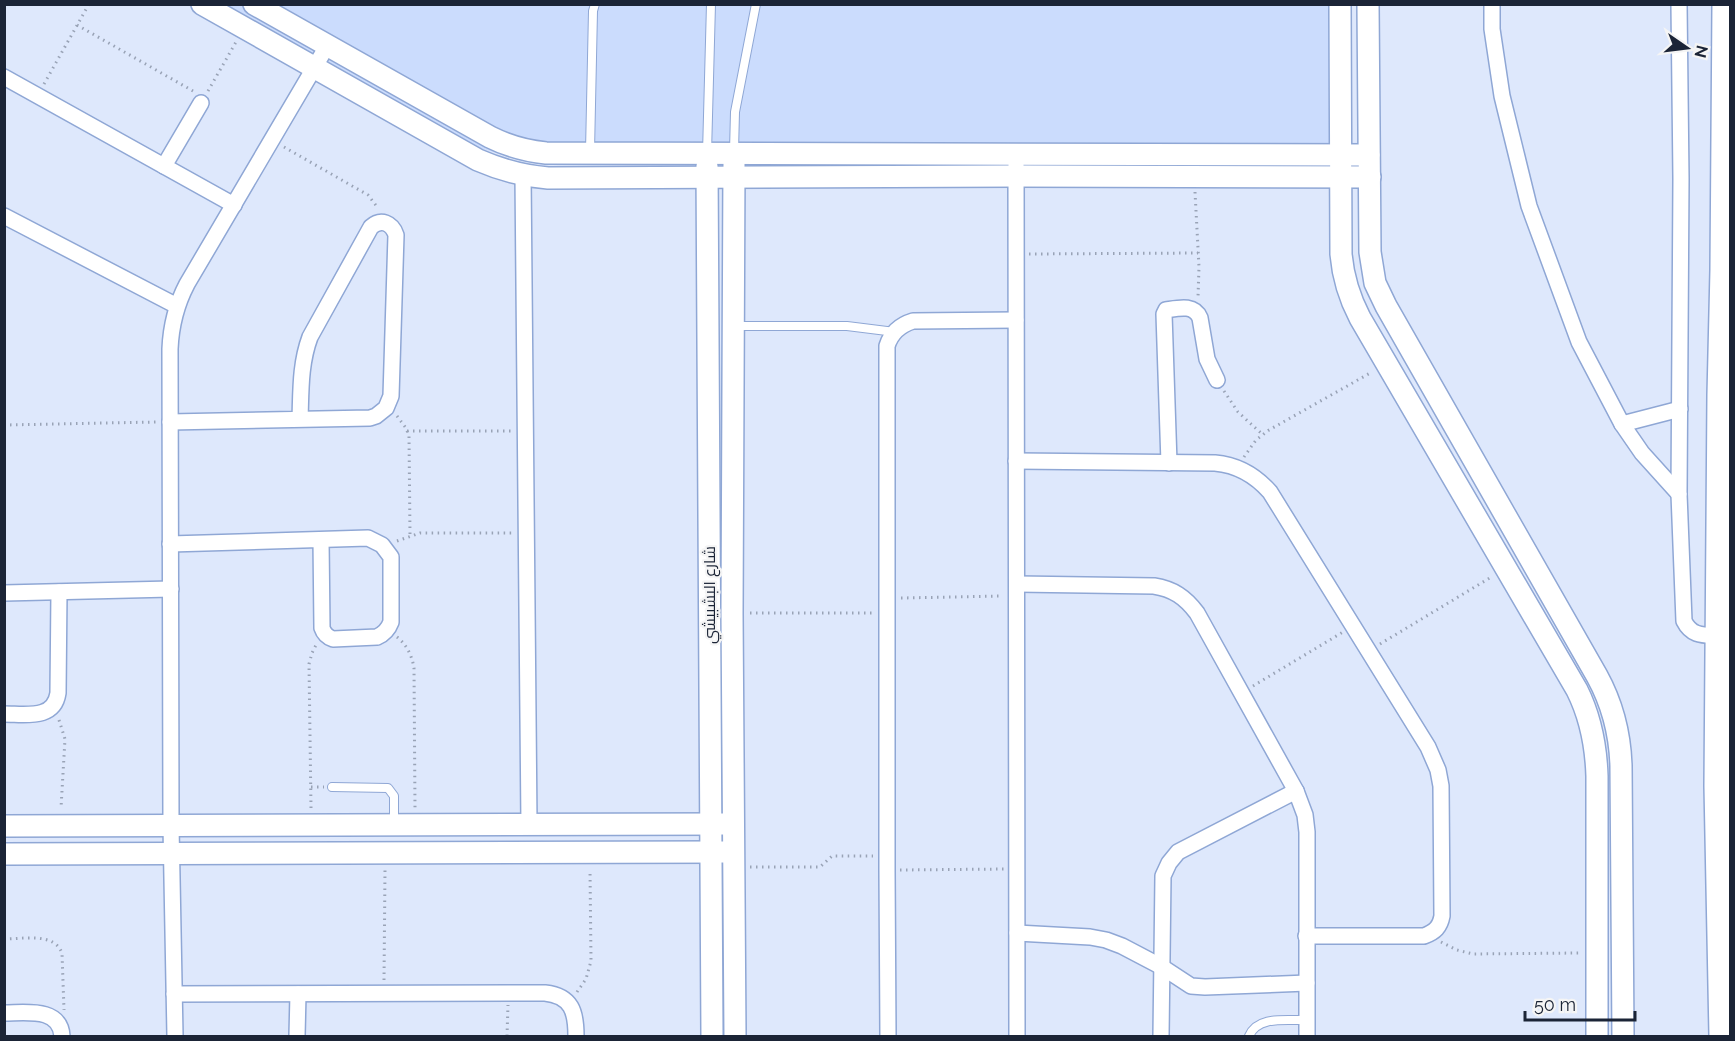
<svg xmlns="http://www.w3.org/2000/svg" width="1735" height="1041" font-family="Raleway,Cairo,sans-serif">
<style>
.built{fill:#cbdcfd}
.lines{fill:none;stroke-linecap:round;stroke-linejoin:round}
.lane-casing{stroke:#8fa7d5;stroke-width:10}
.street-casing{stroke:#8fa7d5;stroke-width:18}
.secondary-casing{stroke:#8fa7d5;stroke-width:24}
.highway-casing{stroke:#8fa7d5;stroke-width:30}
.path{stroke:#99a3b6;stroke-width:3;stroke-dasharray:1.5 4.5;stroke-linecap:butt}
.lane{stroke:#fff;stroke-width:8}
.street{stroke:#fff;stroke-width:15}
.secondary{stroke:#fff;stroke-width:21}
.highway{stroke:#fff;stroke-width:27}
.labels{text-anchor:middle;stroke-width:4.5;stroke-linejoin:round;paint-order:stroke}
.street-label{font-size:16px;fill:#1b2436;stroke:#f5f5f5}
</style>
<rect width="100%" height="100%" fill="#dee8fc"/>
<polygon class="built" points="222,5 1352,5 1352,167 716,166 557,162 516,159 480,148 463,141"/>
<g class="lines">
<g class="lane-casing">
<g id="lane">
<polyline points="590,151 593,11 595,4"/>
<polyline points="734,151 735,112 756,4"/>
<polyline points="707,153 711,4"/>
<polyline points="735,326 847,326 895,332"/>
<polyline points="332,787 388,788 394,796 394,823"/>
<path d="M1249 1036C1258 1015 1287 1021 1307 1020"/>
</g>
</g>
<g class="street-casing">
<g id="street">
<polyline points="1492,4 1492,29 1502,96 1529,206 1579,342 1622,424 1642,453 1679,494"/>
<path d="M1679 4 1681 179 1679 494 1684 621C1692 637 1704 635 1720 636"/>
<polyline points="4,77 234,205"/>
<polyline points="1016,153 1017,1036"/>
<polyline points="164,166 201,103"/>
<polyline points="523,175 529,824"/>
<polyline points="4,216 177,306"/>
<path d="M170 422 370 418 376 416 386 408 391 396 396 235C392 223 381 218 371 227L310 337C300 364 301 391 300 419"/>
<polyline points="1622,424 1680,409"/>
<path d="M1016 461 1215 463C1238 465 1255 475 1270 492L1428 747 1438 770 1441 786 1442 916C1440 927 1435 932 1424 936H1306"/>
<path d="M1169 463 1164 314 1166 310C1179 308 1194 304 1200 318L1207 359 1217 380"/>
<path d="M170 544 368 538 382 545 391 557V622C388 630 384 634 377 637L333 639C327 637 324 634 322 628L321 540"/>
<path d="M1017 584 1154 586C1173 589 1185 597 1197 613L1296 791 1305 815 1307 832V1036"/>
<polyline points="4,593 171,589"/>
<path d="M4 714C26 714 54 720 58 693L59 592"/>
<polyline points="1017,933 1090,937 1106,940 1122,946 1162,967 1191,986 1205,987 1307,983"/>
<path d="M174 994 545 993C572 996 576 1012 576 1036"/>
<path d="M4 1013C26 1013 60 1007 62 1036"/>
<path d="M175 1036 171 826 170 349C171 325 176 305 187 284L327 46"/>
<polyline points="297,1036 298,994"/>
<path d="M888 1036 887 870V346C891 333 900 325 913 321L1016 320"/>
<polyline points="1161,1036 1163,876 1169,863 1178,852 1296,791"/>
</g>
</g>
<g class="secondary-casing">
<g id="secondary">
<path d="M202 4 478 160C501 170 523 176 548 178L1016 176 1370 177"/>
<path d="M254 4 490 137C508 146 526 151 546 153L1369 155"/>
<path d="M1340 4 1341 254C1343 277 1349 297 1360 318L1577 690C1591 718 1596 745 1597 776V1036"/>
<path d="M1368 4 1370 252 1375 283 1386 306 1597 676C1613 705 1620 733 1621 766L1623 1036"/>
<polyline points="734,164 732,613 735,1036"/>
<polyline points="707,166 712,1036"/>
<polyline points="4,826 724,824"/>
<polyline points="4,854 724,852"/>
</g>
</g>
<g class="highway-casing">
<polyline id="highway" points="1723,1036 1718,786 1721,395 1724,270 1726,4"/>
</g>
<g class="path">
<polyline points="77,25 193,91"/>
<polyline points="44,84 89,4"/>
<polyline points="208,91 236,42"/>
<polyline points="284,147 368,195 378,208"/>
<polyline points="1195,192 1199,267 1198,297"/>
<polyline points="1029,254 1198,253"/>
<polyline points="1224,391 1238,412 1262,434"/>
<polyline points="397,416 406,428 409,436 410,535"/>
<polyline points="4,425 156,422"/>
<polyline points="407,431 513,431"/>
<polyline points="1244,457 1256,440 1269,430 1372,372"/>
<polyline points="397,541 420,533 512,533"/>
<polyline points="901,598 1003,596"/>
<polyline points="750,613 872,613"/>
<path d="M397 637C407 645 412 656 414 668L415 808"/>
<polyline points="1380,644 1493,576"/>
<polyline points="1253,686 1343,632"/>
<polyline points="59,720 65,739 61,808"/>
<polyline points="311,787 324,787"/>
<polyline points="311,808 309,664 312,653 316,645"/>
<polyline points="750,867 820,867 832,856 873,856"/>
<polyline points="900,870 1005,869"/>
<path d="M4 939C23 939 54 932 62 953L64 1010"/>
<polyline points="1441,942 1457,950 1473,954 1579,953"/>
<polyline points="384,980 385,870"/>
<polyline points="577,992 586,979 591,961 590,870"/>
<polyline points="507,1036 508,1005"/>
</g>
<use href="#lane" class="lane"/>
<use href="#street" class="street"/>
<use href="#secondary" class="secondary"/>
<use href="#highway" class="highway"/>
</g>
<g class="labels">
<g class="street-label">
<text transform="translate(709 595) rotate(-90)" y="6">شارع البشبيشي</text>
</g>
</g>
<rect width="1735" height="1041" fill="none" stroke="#1b2436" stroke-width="12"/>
<g transform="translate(1687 48) rotate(104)" stroke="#f5f5f5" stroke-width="4.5" paint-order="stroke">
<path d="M0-4.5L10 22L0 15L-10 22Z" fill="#1b2436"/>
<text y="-9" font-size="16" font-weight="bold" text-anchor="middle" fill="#1b2436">N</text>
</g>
<path d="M1525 1011v9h110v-9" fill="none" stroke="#1b2436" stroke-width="3"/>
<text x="1534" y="1011" font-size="18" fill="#1b2436" stroke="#f5f5f5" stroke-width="4.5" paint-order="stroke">50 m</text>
</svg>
